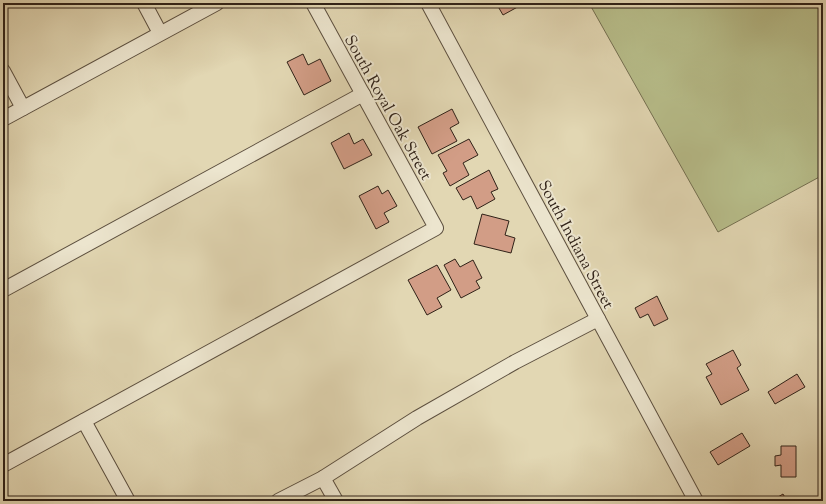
<svg xmlns="http://www.w3.org/2000/svg" width="826" height="504" font-family="'Sorts Mill Goudy',serif">
<style>
.green{fill:#b7bd8a;stroke:#747051}
.building{fill:#d29d86;stroke:#302218}
.lines{fill:none;stroke-linecap:round;stroke-linejoin:round}
.minor-casing{stroke:#5c4f3f;stroke-width:16}
.minor{stroke:#ece5ce;stroke-width:14}
.labels{text-anchor:middle;stroke-width:4;stroke-linejoin:round;paint-order:stroke}
.street-label{font-size:16px;fill:#302218;stroke:#ece5ce}
</style>
<rect width="100%" height="100%" fill="#e2d7b3"/>
<filter id="stains"><feTurbulence type="fractalNoise" baseFrequency=".005" numOctaves="4"/><feColorMatrix values="0 0 0 0 .2 0 0 0 0 .09 0 0 0 0 .02 0 0 0 .5 -.17"/></filter>
<radialGradient id="worn" r=".72"><stop offset=".6" stop-color="#630" stop-opacity="0"/><stop offset="1" stop-color="#630" stop-opacity=".3"/></radialGradient>
<polygon class="green" points="589,3 823,3 823,175 718,232"/>
<g class="building">
<polygon points="496,3 522,3 523,4 503,15"/>
<polygon points="303,54 308,65 320,59 331,81 304,95 287,62"/>
<polygon points="452,109 459,123 450,128 457,141 432,154 418,127"/>
<polygon points="349,133 354,144 363,139 372,155 344,169 331,143"/>
<polygon points="469,139 478,155 463,163 469,175 450,186 443,173 447,171 438,155"/>
<polygon points="489,170 498,189 491,192 495,199 477,209 471,196 463,200 456,188"/>
<polygon points="378,186 382,194 388,190 397,206 384,213 389,222 376,229 359,196"/>
<polygon points="482,214 509,221 505,235 515,238 511,253 474,244"/>
<polygon points="455,259 460,267 473,260 482,278 476,281 480,288 461,298 444,265"/>
<polygon points="437,265 451,290 437,298 442,307 427,315 408,280"/>
<polygon points="657,296 668,319 654,326 648,314 640,318 635,308"/>
<polygon points="733,350 741,365 737,368 749,390 721,405 706,377 712,374 706,364"/>
<polygon points="797,374 805,387 775,404 768,392"/>
<polygon points="742,433 750,446 718,465 710,452"/>
<polygon points="781,446 796,446 796,477 781,477 781,465 775,466 775,456 781,455"/>
<polygon points="783,494 787,501 773,501 773,500"/>
</g>
<g class="lines">
<g class="minor-casing">
<g id="minor">
<polyline points="144,3 160,33"/>
<polyline points="428,3 696,501"/>
<polyline points="3,71 23,108"/>
<polyline points="3,119 217,3"/>
<polyline points="3,290 363,94"/>
<polyline points="84,421 128,501"/>
<polyline points="3,465 436,228 313,3"/>
<polyline points="323,478 336,501"/>
<polyline points="278,501 323,478 417,418 515,362 598,319"/>
</g>
</g>
<use href="#minor" class="minor"/>
</g>
<g class="labels">
<g class="street-label">
<text transform="translate(389 107) rotate(61)" y="6">South Royal Oak Street</text>
<text transform="translate(577 244) rotate(62)" y="6">South Indiana Street</text>
</g>
</g>
<rect width="826" height="504" fill="none" stroke="#e2d7b3" stroke-width="16"/>
<rect x="4" y="4" width="818" height="496" fill="none" stroke="#302218" stroke-width="2"/>
<rect x="8" y="8" width="810" height="488" fill="none" stroke="#302218"/>
<rect width="100%" height="100%" filter="url(#stains)"/>
<rect width="100%" height="100%" fill="url(#worn)"/>
</svg>
